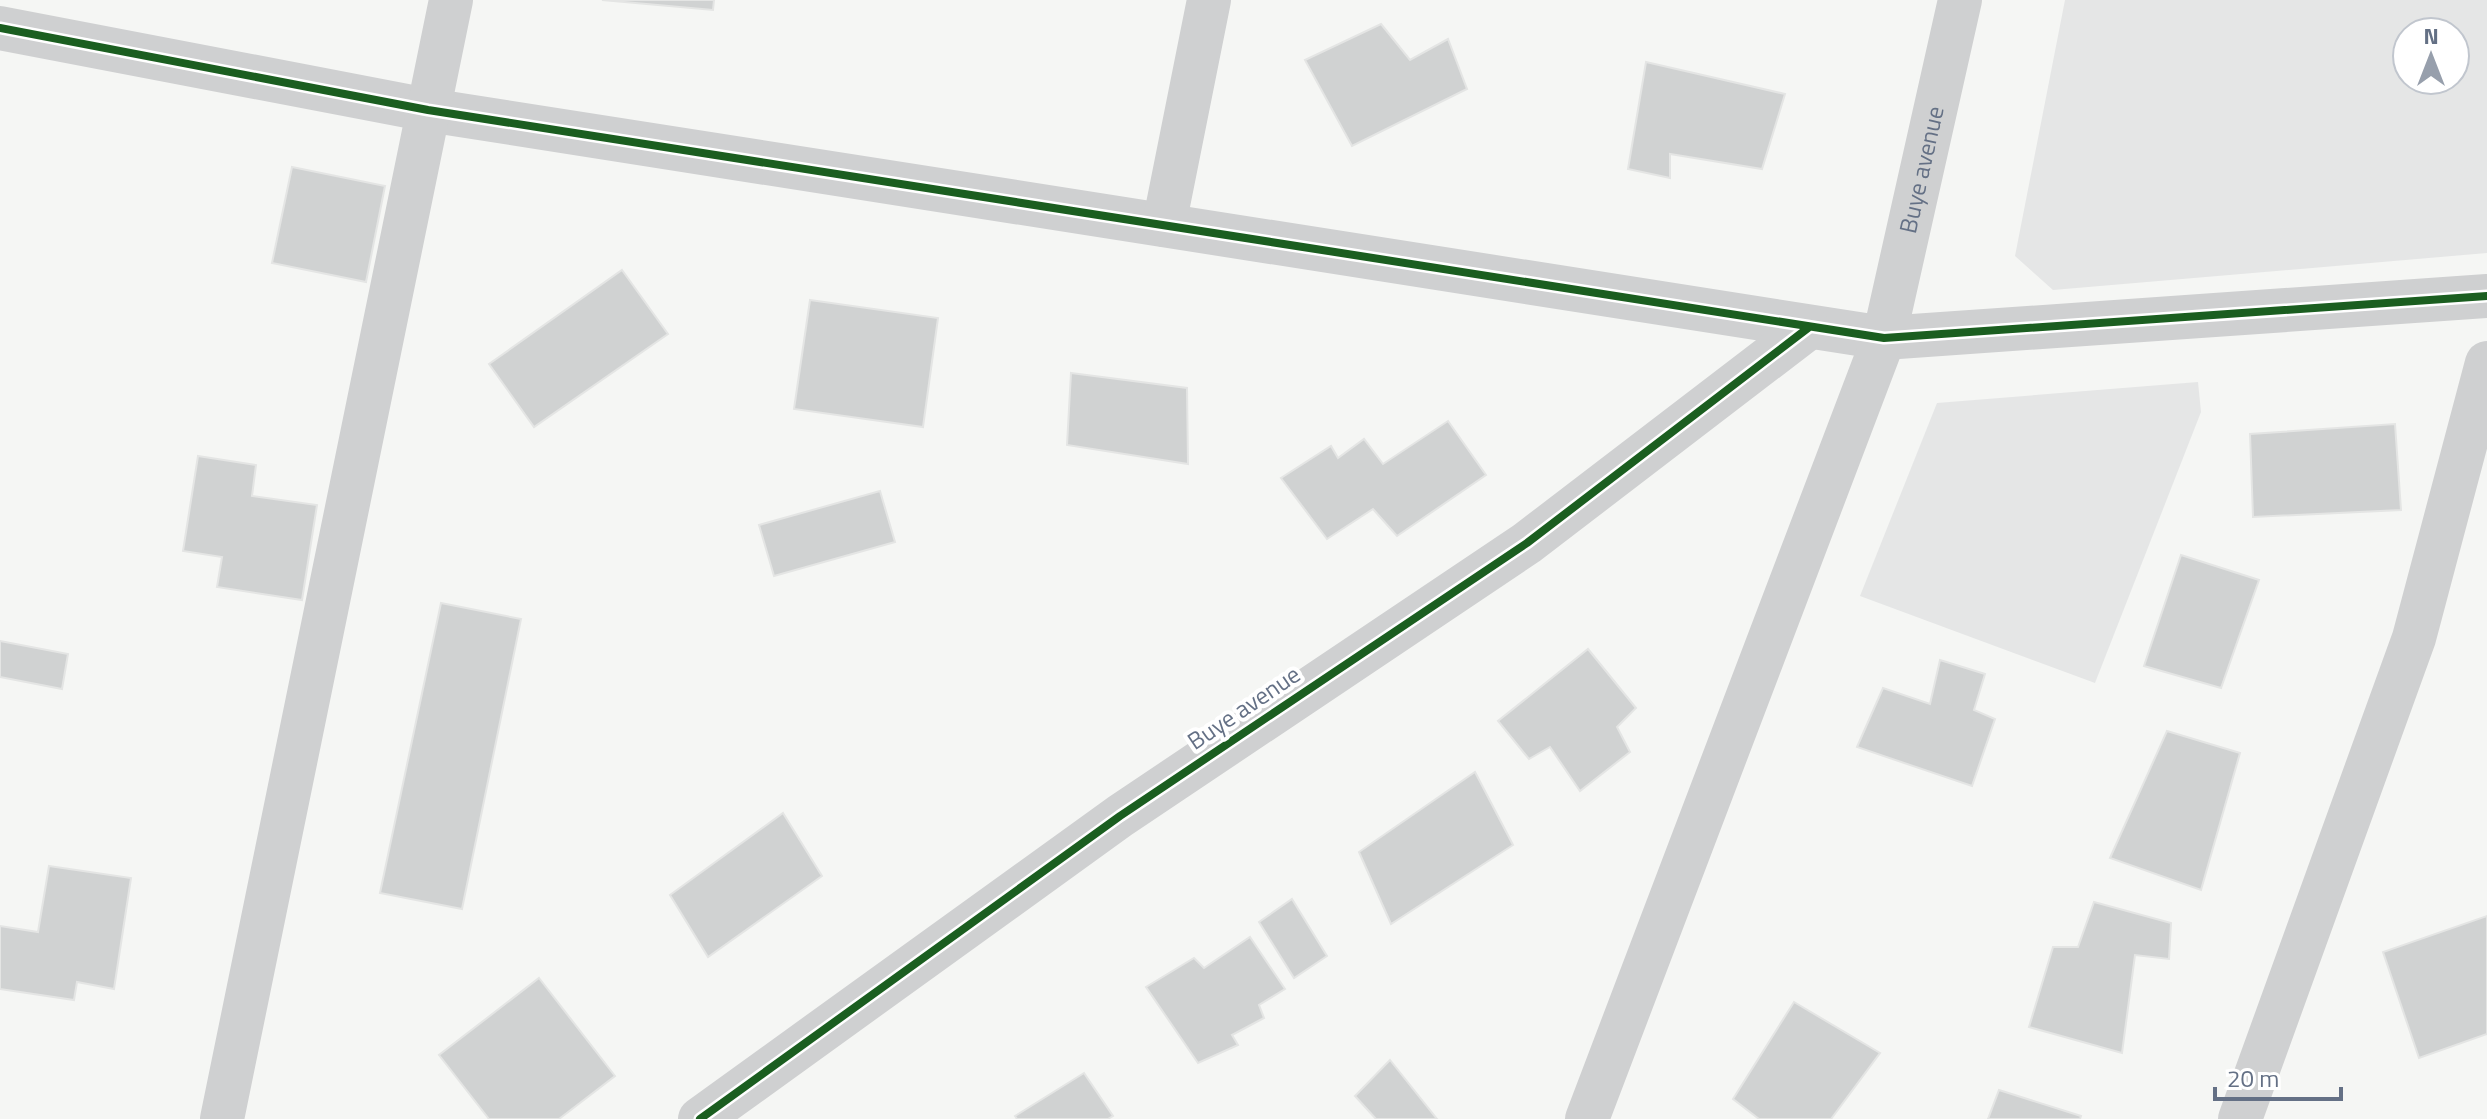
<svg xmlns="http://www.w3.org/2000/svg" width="2487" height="1119" font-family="'Titillium Web',sans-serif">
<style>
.built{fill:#e5e6e6;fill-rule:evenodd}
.building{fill:#d0d2d2;stroke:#e4e5e4;stroke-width:2}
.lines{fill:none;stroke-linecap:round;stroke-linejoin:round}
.minor{stroke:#cfd0d1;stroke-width:44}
.cycleway-casing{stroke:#fff;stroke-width:13}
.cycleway{stroke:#1b5e20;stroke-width:8}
.labels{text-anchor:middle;stroke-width:8;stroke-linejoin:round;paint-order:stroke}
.street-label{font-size:24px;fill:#647085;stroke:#fff}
</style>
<rect width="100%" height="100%" fill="#f5f6f4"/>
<g class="built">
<path d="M2065 0H2487V253L2053 290 2015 256ZM2455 32V80H2407V32Z"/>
<polygon points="2198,382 2201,412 2095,683 1860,596 1937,403"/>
</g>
<g class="building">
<polygon points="602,0 714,0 713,10"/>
<polygon points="1381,24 1410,60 1448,39 1467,89 1352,146 1305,60"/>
<polygon points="1646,62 1785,94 1762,169 1670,154 1670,178 1628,169"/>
<polygon points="292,167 385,186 366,282 272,263"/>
<polygon points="622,270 668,334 534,427 489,364"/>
<polygon points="810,300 938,318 923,427 794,409"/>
<polygon points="1071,373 1187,388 1188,464 1067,445"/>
<polygon points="1448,421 1486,475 1397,536 1373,509 1327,539 1281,478 1331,446 1338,458 1364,439 1383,464"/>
<polygon points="2395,424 2401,510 2253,517 2250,434"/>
<polygon points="198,456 256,465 252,496 317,505 302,600 217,587 222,557 183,551"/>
<polygon points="880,491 895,542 774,576 759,525"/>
<polygon points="2181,555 2259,580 2221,688 2144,666"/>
<polygon points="441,603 521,619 462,909 380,893"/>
<polygon points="0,641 68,654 62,689 0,677"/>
<polygon points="1588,649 1636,708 1617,727 1630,752 1580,791 1550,747 1529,759 1498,721"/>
<polygon points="1940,660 1985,674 1974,710 1995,719 1972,786 1857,747 1883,688 1930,704"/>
<polygon points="2167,731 2240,753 2201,890 2110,858"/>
<polygon points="1475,772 1513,845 1391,924 1359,852"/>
<polygon points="783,813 822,876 708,957 670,895"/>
<polygon points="49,866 131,878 114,989 77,982 74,1000 0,989 0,926 38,932"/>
<polygon points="1292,899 1327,956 1294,978 1259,922"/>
<polygon points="2094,902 2171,923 2169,959 2135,955 2122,1053 2029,1027 2053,947 2078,947"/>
<polygon points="2487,916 2487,1034 2419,1058 2383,952"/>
<polygon points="1250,937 1285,989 1259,1005 1264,1018 1232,1035 1238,1045 1198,1063 1146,987 1194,958 1204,968"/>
<polygon points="539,978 615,1076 559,1119 489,1119 439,1055"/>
<polygon points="1794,1002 1880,1053 1831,1119 1759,1119 1733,1099"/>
<polygon points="1390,1060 1437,1119 1376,1119 1355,1096"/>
<polygon points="1084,1073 1113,1116 1108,1119 1017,1119 1015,1116"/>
<polygon points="1999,1090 2081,1116 2080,1119 1988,1119"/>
</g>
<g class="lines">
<g class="minor">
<polyline points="0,28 428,110 1884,338 2487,296"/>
<polyline points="1164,225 1209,0"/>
<polyline points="222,1119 451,0"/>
<polyline points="700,1119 1120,816 1527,543 1808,328"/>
<path id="s1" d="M1587 1119 1884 338 1960 0"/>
<polyline points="2240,1119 2414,638 2487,363"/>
</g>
<g class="cycleway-casing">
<g id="cycleway">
<polyline points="0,28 428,110 1884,338 2487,296"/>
<polyline points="700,1119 1120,816 1527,543 1808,328"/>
</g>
</g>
<use href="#cycleway" class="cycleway"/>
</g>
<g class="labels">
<g class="street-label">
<text dy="8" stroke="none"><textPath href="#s1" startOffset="1008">Buye avenue</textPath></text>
<text transform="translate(1244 708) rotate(-34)" y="8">Buye avenue</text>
</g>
</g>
<g transform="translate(2431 56)"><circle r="38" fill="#ffffff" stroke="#c1c6ce" stroke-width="2"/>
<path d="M0-6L14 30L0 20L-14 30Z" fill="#979fac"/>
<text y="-12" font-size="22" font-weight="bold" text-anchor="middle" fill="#647085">N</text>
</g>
<path d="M2215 1087v12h126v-12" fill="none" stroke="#647085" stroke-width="4"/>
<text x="2227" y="1087" font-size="24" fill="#647085" stroke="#ffffff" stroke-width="6" paint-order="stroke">20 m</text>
</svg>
